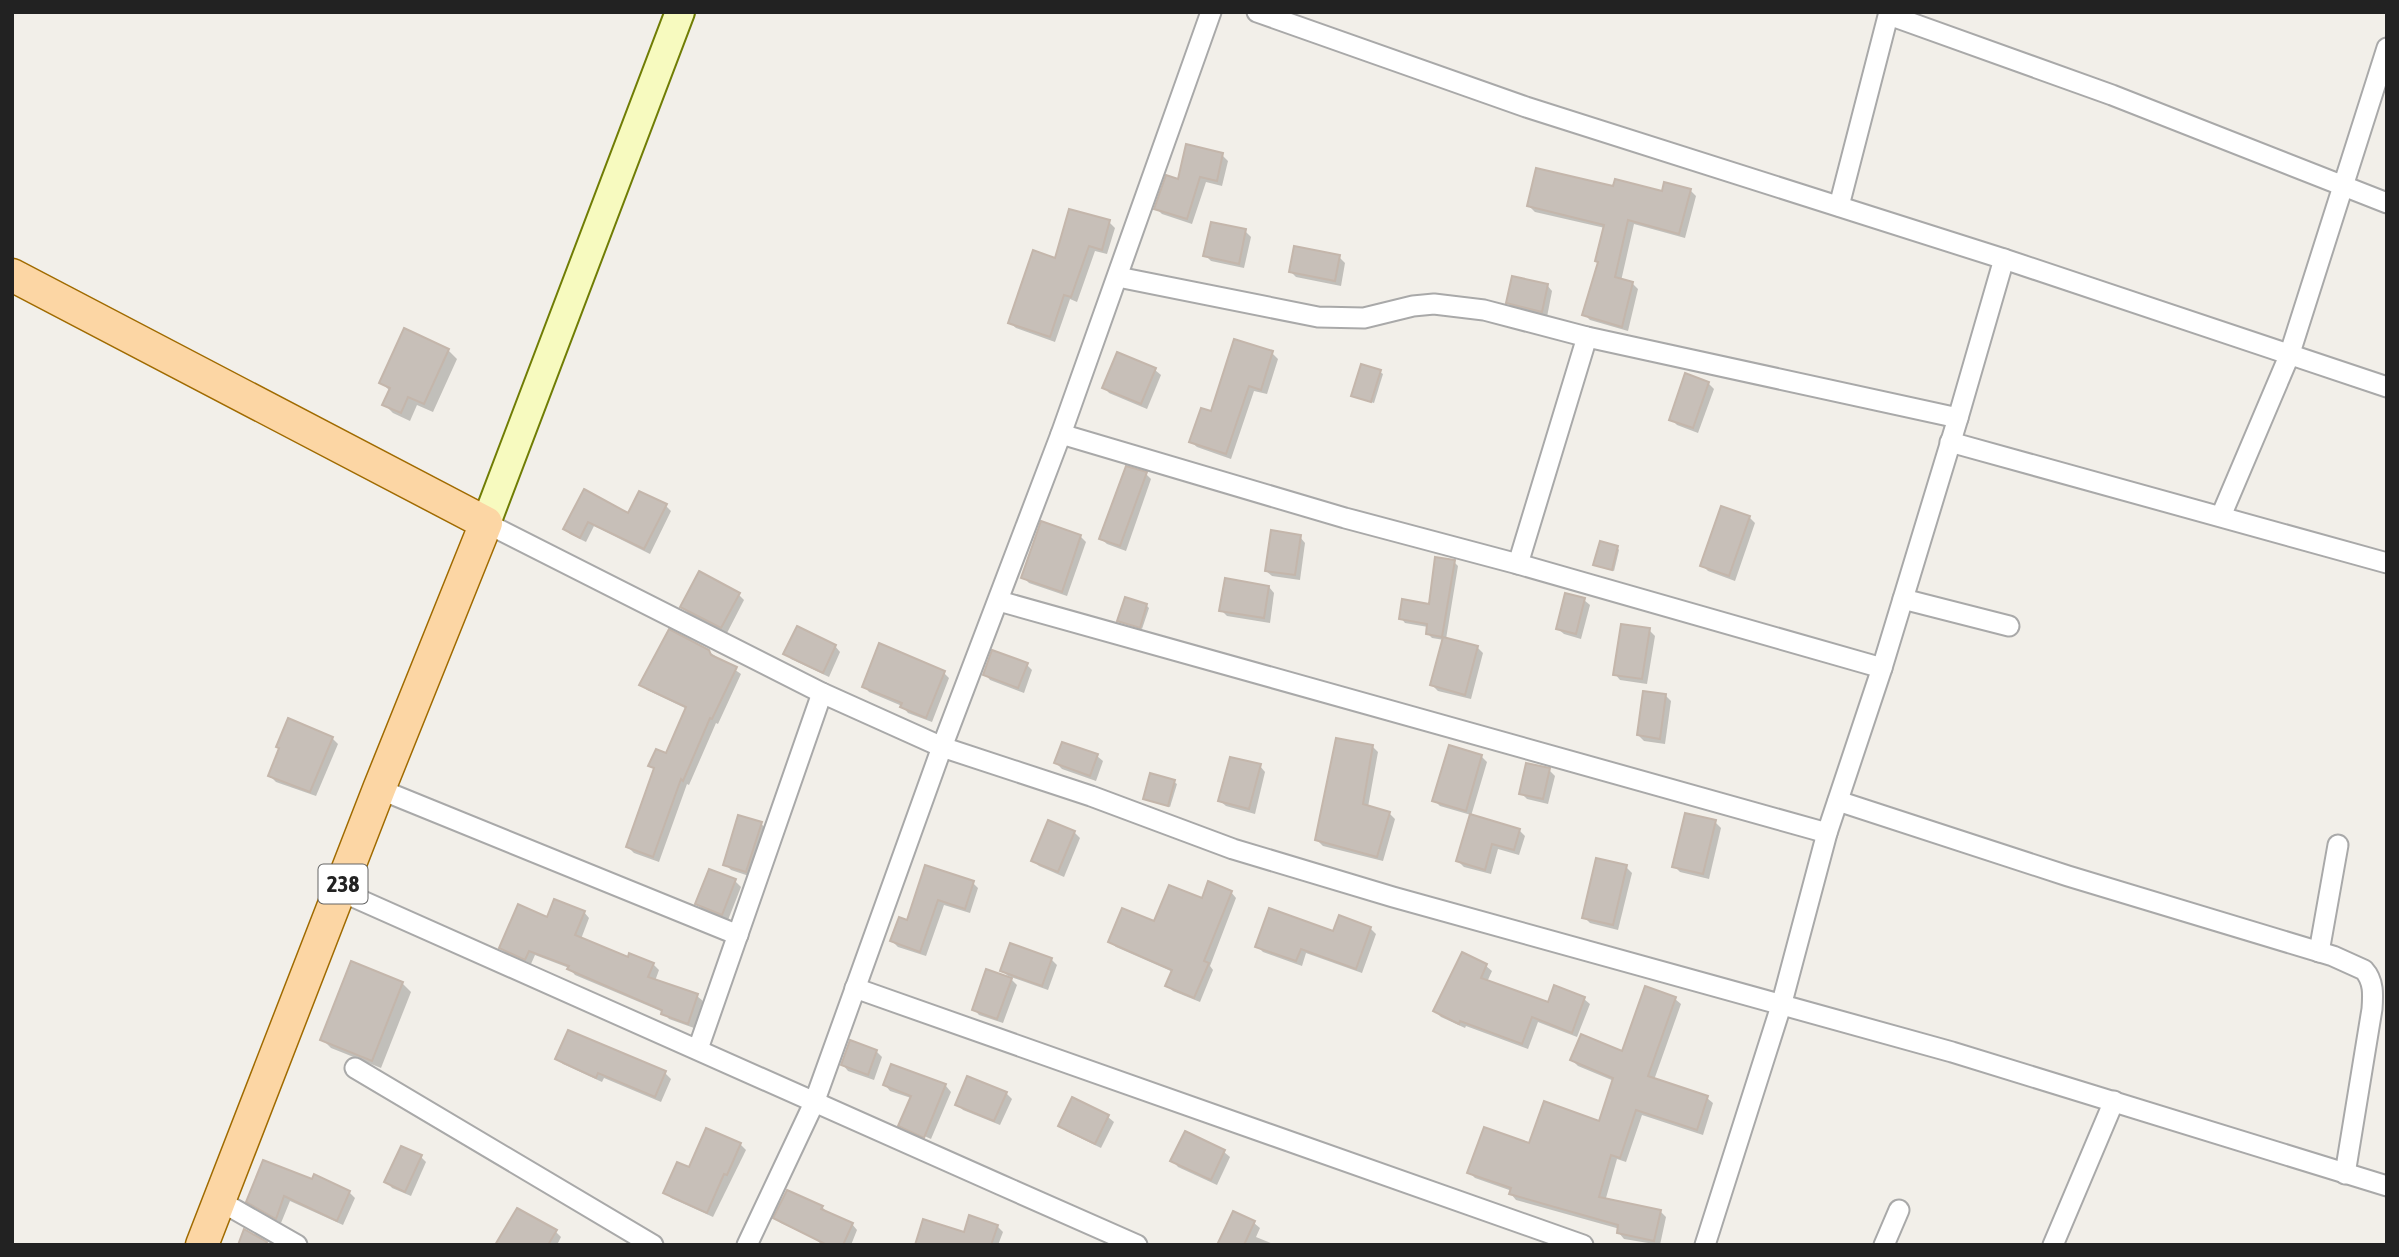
<svg xmlns="http://www.w3.org/2000/svg" width="2399" height="1257" font-family="'Asap Condensed',sans-serif">
<style>
.shadow{fill:#0003}
.building{fill:#c7bfb8;stroke:#c4b6ab;stroke-width:2}
.lines{fill:none;stroke-linecap:round;stroke-linejoin:round}
.street-casing{stroke:#a9a9a9;stroke-width:23}
.secondary-casing{stroke:#707d05;stroke-width:32}
.primary-casing{stroke:#a06b00;stroke-width:35}
.street{stroke:#fff;stroke-width:19}
.secondary{stroke:#f7fabf;stroke-width:28}
.primary{stroke:#fcd6a4;stroke-width:32}
.labels{text-anchor:middle;stroke-width:6;stroke-linejoin:round;paint-order:stroke}
.shield{fill:#fff;stroke:#646464;stroke-width:2}
.shield-label{font-size:23px;font-weight:bold;fill:#222}
</style>
<rect width="100%" height="100%" fill="#f2efe9"/>
<g class="shadow">
<polygon points="1222,155 1228,161 1222,186 1206,182 1192,224 1162,214 1156,208 1179,181"/>
<polygon points="1615,188 1663,193 1690,190 1696,196 1685,238 1634,224 1621,281 1632,283 1638,289 1628,331 1590,320 1584,314 1600,263 1605,228 1535,212 1529,206"/>
<polygon points="1109,222 1115,228 1107,254 1095,251 1077,302 1070,299 1055,342 1016,328 1010,323 1057,260"/>
<polygon points="1245,231 1251,237 1244,268 1211,261 1205,255"/>
<polygon points="1339,257 1345,263 1341,286 1296,277 1291,272"/>
<polygon points="1547,285 1552,291 1547,317 1514,308 1508,303"/>
<polygon points="405,331 448,350 457,359 433,412 417,405 410,421 393,413 384,404 390,391 381,382"/>
<polygon points="1272,353 1278,359 1267,394 1254,391 1231,459 1197,447 1191,442 1212,413"/>
<polygon points="1155,370 1161,375 1147,409 1109,393 1104,387"/>
<polygon points="1380,372 1383,374 1374,403 1353,396"/>
<polygon points="1708,383 1714,389 1698,433 1677,425 1671,419"/>
<polygon points="1146,474 1151,479 1126,551 1107,544 1101,539"/>
<polygon points="585,491 628,516 666,506 671,511 650,554 594,526 586,542 570,534 565,529"/>
<polygon points="1749,517 1755,523 1735,581 1708,571 1702,565"/>
<polygon points="1080,536 1086,542 1067,596 1029,583 1023,577"/>
<polygon points="1300,537 1305,543 1300,580 1272,576 1266,571"/>
<polygon points="1617,547 1619,550 1614,571 1595,564"/>
<polygon points="1454,562 1458,566 1446,639 1477,647 1483,653 1471,699 1438,691 1432,685 1444,640 1432,638 1428,634 1428,627 1405,623 1401,618 1431,606"/>
<polygon points="1269,587 1274,593 1270,623 1227,616 1221,610"/>
<polygon points="739,595 744,600 727,633 688,613 682,607"/>
<polygon points="1584,600 1590,605 1581,639 1564,634 1558,629"/>
<polygon points="1146,605 1149,608 1142,629 1119,621"/>
<polygon points="1649,630 1655,636 1647,684 1620,680 1615,674"/>
<polygon points="835,646 840,652 829,677 791,659 786,653"/>
<polygon points="708,651 741,674 718,724 716,723 689,785 687,784 659,862 634,853 628,847 655,770 650,765 667,755 687,709 647,690 641,685"/>
<polygon points="1027,665 1032,670 1024,693 990,680 985,674"/>
<polygon points="944,673 949,678 932,722 908,713 902,706 869,692 864,686"/>
<polygon points="1666,696 1671,701 1665,744 1644,741 1638,735"/>
<polygon points="332,738 338,744 316,796 276,782 270,776 281,749"/>
<polygon points="1372,746 1378,752 1368,807 1389,813 1395,819 1383,861 1323,846 1317,840"/>
<polygon points="1097,756 1103,761 1096,781 1062,769 1056,763"/>
<polygon points="1481,756 1487,762 1471,816 1519,830 1525,836 1519,855 1498,849 1491,874 1464,867 1458,861 1471,815 1440,806 1434,800"/>
<polygon points="1260,766 1265,772 1255,814 1226,806 1220,801"/>
<polygon points="1549,770 1555,776 1548,804 1527,799 1521,793"/>
<polygon points="1174,782 1177,784 1170,807 1145,799"/>
<polygon points="1715,822 1721,828 1709,879 1680,872 1674,866"/>
<polygon points="761,824 767,829 752,877 731,870 725,864"/>
<polygon points="1074,832 1080,838 1064,877 1039,866 1033,861"/>
<polygon points="1626,867 1632,873 1618,930 1590,923 1584,917"/>
<polygon points="926,868 973,883 978,888 970,913 944,905 926,956 898,947 892,941 908,922"/>
<polygon points="735,881 741,887 728,920 703,910 697,904"/>
<polygon points="1231,892 1236,898 1210,966 1213,970 1200,1002 1173,991 1167,985 1173,972 1116,947 1110,942 1203,900"/>
<polygon points="584,912 589,918 581,939 629,959 653,964 659,970 655,981 697,996 703,1001 694,1028 669,1019 663,1012 575,975 569,968 535,955 531,964 507,954 501,948 548,919"/>
<polygon points="1370,928 1376,934 1362,973 1306,953 1302,966 1263,952 1257,946"/>
<polygon points="1051,959 1057,965 1048,990 1008,976 1017,985 1003,1023 979,1015 974,1009 1011,979 1002,970"/>
<polygon points="1486,966 1492,971 1487,982 1549,1004 1555,987 1584,999 1590,1004 1577,1037 1538,1022 1528,1049 1466,1026 1465,1028 1441,1017 1435,1011"/>
<polygon points="402,983 411,992 381,1068 331,1048 322,1039"/>
<polygon points="1675,999 1681,1004 1654,1080 1707,1098 1713,1103 1703,1135 1642,1115 1626,1162 1617,1159 1606,1198 1660,1211 1666,1217 1660,1245 1624,1239 1619,1233 1620,1229 1516,1200 1511,1194 1512,1191 1475,1178 1469,1172 1530,1145 1601,1123 1614,1081 1578,1066 1572,1060 1623,1053"/>
<polygon points="876,1051 882,1057 874,1080 848,1071 843,1065"/>
<polygon points="557,1059 665,1073 671,1079 661,1102 604,1078 602,1082 563,1064"/>
<polygon points="892,1066 946,1086 951,1092 931,1139 904,1127 904,1130 900,1125 911,1098 890,1091 885,1085"/>
<polygon points="1006,1093 1012,1099 1000,1125 963,1110 957,1104"/>
<polygon points="1108,1117 1114,1122 1101,1148 1066,1131 1060,1126"/>
<polygon points="740,1144 746,1150 713,1217 671,1198 665,1192 690,1169"/>
<polygon points="1224,1152 1230,1157 1217,1185 1178,1167 1173,1161"/>
<polygon points="421,1157 426,1162 411,1196 392,1188 387,1182"/>
<polygon points="313,1181 349,1192 355,1198 343,1225 290,1201 281,1223 254,1207 248,1202"/>
<polygon points="822,1207 828,1213 852,1224 857,1230 851,1245 822,1245 817,1240 781,1223 775,1218"/>
<polygon points="1254,1223 1260,1228 1256,1237 1276,1245 1219,1245"/>
<polygon points="997,1226 1003,1232 998,1245 917,1245"/>
<polygon points="556,1232 561,1237 557,1245 497,1245"/>
</g>
<g class="building">
<polygon points="1186,144 1223,153 1217,181 1200,177 1187,219 1154,209 1166,175 1178,179"/>
<polygon points="1536,168 1613,186 1615,179 1662,191 1664,182 1691,189 1679,234 1628,220 1615,277 1633,282 1622,327 1582,315 1598,262 1595,261 1604,225 1527,206"/>
<polygon points="1069,209 1110,220 1102,250 1089,246 1071,297 1064,295 1050,337 1008,323 1033,250 1055,258"/>
<polygon points="1211,222 1246,229 1239,264 1203,256"/>
<polygon points="1294,246 1340,255 1335,281 1289,272"/>
<polygon points="1512,276 1548,284 1542,312 1506,303"/>
<polygon points="404,328 449,349 424,404 408,397 401,413 382,405 390,388 379,383"/>
<polygon points="1234,339 1273,351 1261,390 1249,386 1226,454 1189,442 1201,408 1211,411"/>
<polygon points="1117,352 1156,368 1141,404 1102,388"/>
<polygon points="1361,364 1381,370 1371,402 1351,396"/>
<polygon points="1685,373 1709,382 1693,428 1669,420"/>
<polygon points="1126,466 1147,472 1120,546 1099,539"/>
<polygon points="584,489 628,513 639,491 667,504 644,549 588,522 580,538 563,529"/>
<polygon points="1721,506 1750,516 1729,576 1700,566"/>
<polygon points="1041,521 1081,535 1062,592 1021,578"/>
<polygon points="1271,530 1301,535 1295,575 1265,571"/>
<polygon points="1600,541 1618,546 1612,570 1593,565"/>
<polygon points="1435,557 1455,560 1442,637 1426,634 1427,624 1399,619 1402,599 1429,604"/>
<polygon points="699,571 740,593 721,628 680,607"/>
<polygon points="1225,578 1269,586 1264,618 1219,611"/>
<polygon points="1565,593 1585,598 1576,634 1556,629"/>
<polygon points="1125,597 1147,604 1140,628 1117,621"/>
<polygon points="1621,624 1650,628 1642,679 1613,675"/>
<polygon points="797,626 836,645 823,673 783,654"/>
<polygon points="669,629 709,650 711,655 737,667 712,719 710,718 683,781 681,779 653,857 626,847 654,768 648,766 656,749 666,753 686,707 639,685"/>
<polygon points="1443,637 1478,646 1465,695 1430,685"/>
<polygon points="879,643 945,671 926,718 900,707 902,703 862,687"/>
<polygon points="992,650 1028,663 1018,688 983,675"/>
<polygon points="1643,691 1666,694 1660,739 1637,735"/>
<polygon points="288,718 333,737 310,792 268,776 279,748 276,747"/>
<polygon points="1336,738 1373,745 1363,804 1390,812 1377,857 1315,840"/>
<polygon points="1062,742 1098,754 1090,776 1054,763"/>
<polygon points="1449,745 1482,755 1466,811 1432,801"/>
<polygon points="1230,757 1261,764 1249,809 1218,801"/>
<polygon points="1526,763 1550,768 1543,799 1519,794"/>
<polygon points="1150,773 1175,780 1168,806 1143,799"/>
<polygon points="1685,813 1716,820 1703,874 1672,867"/>
<polygon points="1470,814 1520,829 1514,850 1492,844 1485,870 1456,861"/>
<polygon points="738,815 762,822 746,872 723,865"/>
<polygon points="1048,820 1075,831 1058,872 1031,861"/>
<polygon points="1596,858 1627,865 1613,925 1582,918"/>
<polygon points="925,865 974,881 965,909 938,900 920,952 890,941 899,917 907,920"/>
<polygon points="709,869 736,879 722,915 695,904"/>
<polygon points="1208,881 1232,891 1204,961 1209,963 1194,998 1165,986 1172,970 1108,942 1122,908 1154,921 1169,885 1202,898"/>
<polygon points="554,899 585,911 575,935 628,957 629,953 654,963 648,977 698,994 688,1024 661,1014 662,1010 567,969 569,966 529,951 525,960 499,948 518,904 547,917"/>
<polygon points="1269,908 1333,931 1339,915 1371,927 1356,969 1301,949 1296,961 1255,947"/>
<polygon points="1010,943 1052,958 1042,986 1000,971"/>
<polygon points="1462,952 1487,964 1481,978 1548,1002 1554,985 1585,997 1572,1033 1532,1017 1522,1044 1460,1021 1459,1024 1433,1011"/>
<polygon points="351,961 403,982 372,1061 320,1040"/>
<polygon points="986,969 1012,978 997,1019 972,1010"/>
<polygon points="1645,986 1676,997 1648,1076 1708,1096 1697,1130 1636,1110 1620,1158 1611,1155 1599,1197 1661,1210 1654,1241 1617,1233 1618,1225 1509,1194 1511,1188 1467,1173 1484,1127 1529,1143 1544,1101 1599,1121 1613,1078 1570,1060 1581,1034 1622,1051"/>
<polygon points="568,1030 666,1071 655,1097 598,1073 596,1078 555,1059"/>
<polygon points="850,1040 877,1050 868,1075 841,1065"/>
<polygon points="891,1064 946,1084 924,1138 898,1126 911,1096 883,1085"/>
<polygon points="967,1076 1007,1092 994,1121 955,1105"/>
<polygon points="1072,1097 1109,1115 1095,1144 1058,1126"/>
<polygon points="706,1128 741,1143 727,1175 724,1174 707,1213 663,1193 677,1162 689,1167"/>
<polygon points="1185,1131 1225,1150 1211,1180 1170,1161"/>
<polygon points="401,1146 422,1155 405,1192 384,1182"/>
<polygon points="263,1160 312,1179 314,1174 350,1191 337,1221 284,1196 276,1219 246,1202"/>
<polygon points="787,1190 823,1206 821,1209 853,1223 843,1245 827,1245 773,1218"/>
<polygon points="517,1208 557,1230 548,1245 495,1245"/>
<polygon points="1233,1211 1255,1221 1244,1245 1217,1245"/>
<polygon points="969,1215 998,1225 991,1245 915,1245 923,1219 964,1232"/>
<polygon points="244,1229 267,1242 265,1245 238,1245"/>
</g>
<g class="lines">
<g class="street-casing">
<g id="street">
<polyline points="1257,12 1526,107 2004,259 2387,387"/>
<polyline points="1889,15 2112,95 2387,203"/>
<polyline points="1839,206 1889,12"/>
<polyline points="1118,277 1318,317 1364,318 1413,306 1434,304 1484,310 1587,337 1958,418"/>
<polyline points="1061,434 1345,518 1518,564 1882,668"/>
<polyline points="1950,442 2387,563"/>
<polyline points="2221,516 2289,356 2387,48"/>
<polyline points="486,523 822,693 942,747 1091,796 1233,849 1393,897 1952,1052 2387,1186"/>
<polyline points="1518,564 1587,337"/>
<polyline points="1903,599 2009,626"/>
<polyline points="999,601 1827,833"/>
<polyline points="379,789 738,935"/>
<path d="M1838 801 2068 876 2333 956 2364 970C2374 981 2373 995 2372 1009L2345 1174"/>
<path d="M340 891C606 1009 871 1128 1137 1245"/>
<polyline points="2319,952 2338,845"/>
<polyline points="855,988 1583,1245"/>
<polyline points="698,1049 822,693"/>
<polyline points="355,1068 653,1245"/>
<polyline points="220,1201 297,1245"/>
<polyline points="747,1245 814,1103 942,747 1061,434 1211,12"/>
<polyline points="1705,1245 1781,1006 1827,833 1882,668 1958,418 2004,259"/>
<polyline points="1884,1245 1899,1210"/>
<polyline points="2053,1245 2114,1101"/>
</g>
</g>
<g class="secondary-casing">
<polyline id="secondary" points="486,523 680,12"/>
</g>
<g class="primary-casing">
<polyline id="primary" points="12,275 486,523 379,789 202,1245"/>
</g>
<use href="#street" class="street"/>
<use href="#secondary" class="secondary"/>
<use href="#primary" class="primary"/>
</g>
<g class="labels">
<rect class="shield" x="318.5" y="864.5" width="49" height="39" rx="5"/>
<g class="shield-label">
<text x="343" y="892">238</text>
</g>
</g>
<rect width="2399" height="1257" fill="none" stroke="#222222" stroke-width="28"/>
</svg>
